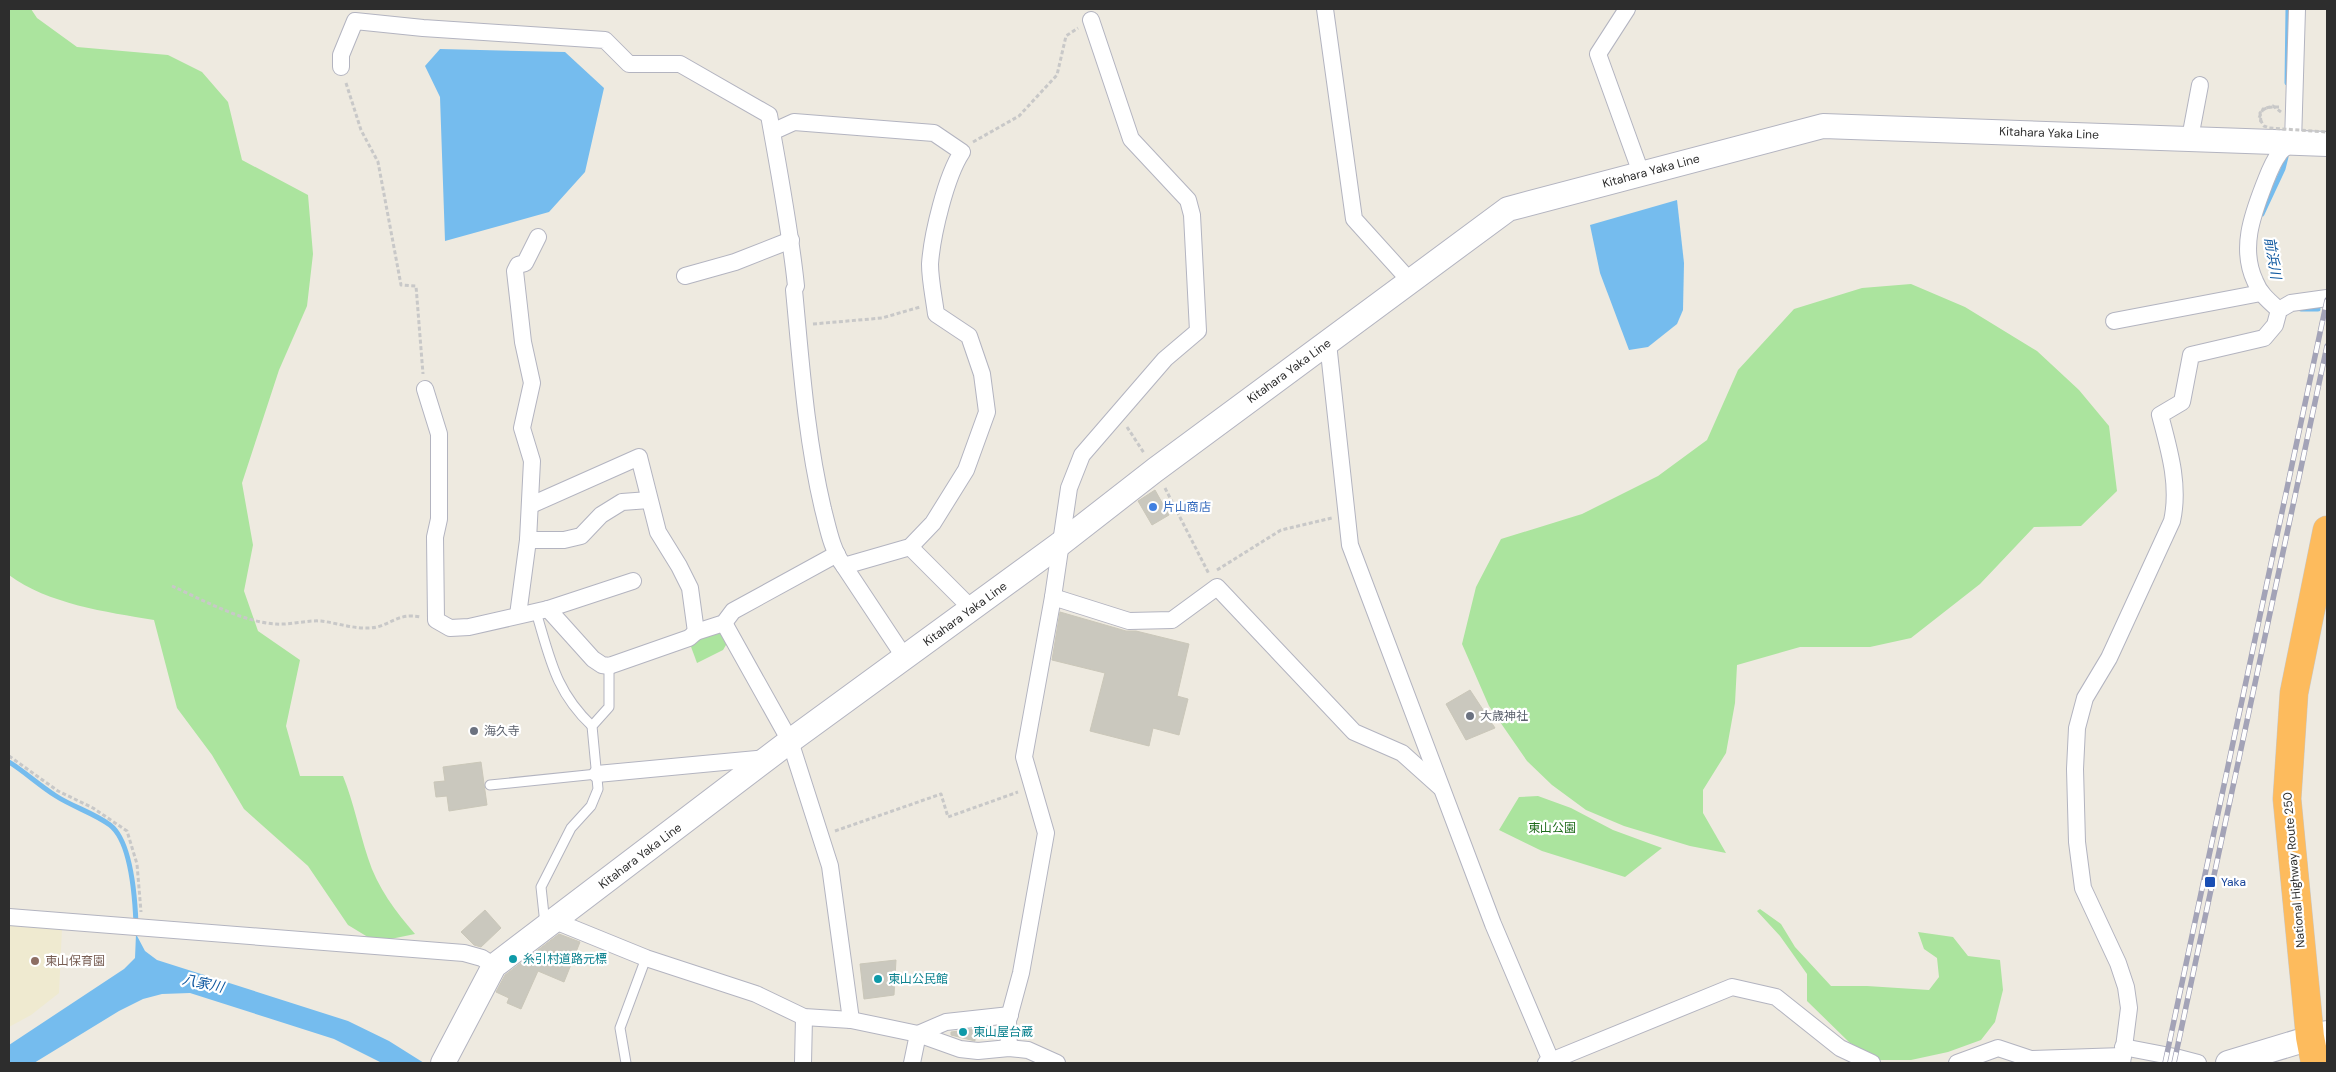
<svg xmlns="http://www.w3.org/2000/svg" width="2336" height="1072" font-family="'DM Sans','Noto Sans JP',sans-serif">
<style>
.education{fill:#efead0}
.green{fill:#abe49e}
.water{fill:#75bcee}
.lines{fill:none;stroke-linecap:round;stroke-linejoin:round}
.stream{stroke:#75bcee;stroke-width:5}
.building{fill:#cac8be;stroke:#cac7b9}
.lane-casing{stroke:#b3b4c0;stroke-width:11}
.street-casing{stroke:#b3b4c0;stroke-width:18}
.secondary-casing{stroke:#b3b4c0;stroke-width:26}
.highway-casing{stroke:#c8c8c8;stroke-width:29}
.path{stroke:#c8c8c8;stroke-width:3;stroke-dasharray:4 2.5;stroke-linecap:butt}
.lane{stroke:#fff;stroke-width:9}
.street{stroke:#fff;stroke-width:16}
.secondary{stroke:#fff;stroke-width:24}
.highway{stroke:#fdbb5d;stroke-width:28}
.rail-casing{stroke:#a3a3b7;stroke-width:5.5}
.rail{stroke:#fff;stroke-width:4;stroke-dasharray:11;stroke-linecap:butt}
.path-bridge{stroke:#c8c8c8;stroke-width:3;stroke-dasharray:4 2.5;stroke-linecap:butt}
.shop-dot{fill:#3f7fe0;stroke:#fff;stroke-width:2}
.worship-dot{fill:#6b7280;stroke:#fff;stroke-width:2}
.transit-dot{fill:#1a4fb4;stroke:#fff;stroke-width:2}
.culture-dot{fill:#0f9aa8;stroke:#fff;stroke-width:2}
.education-dot{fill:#8d6e63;stroke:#fff;stroke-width:2}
.labels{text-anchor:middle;stroke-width:4.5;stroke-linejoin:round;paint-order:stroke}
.street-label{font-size:12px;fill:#2d2d2d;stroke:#fff}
.shop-label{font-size:12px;fill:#366cbe;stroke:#fff;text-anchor:start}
.worship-label{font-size:12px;fill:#5b616d;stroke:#fff;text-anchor:start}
.park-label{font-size:12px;fill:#206c1c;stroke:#fff}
.transit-label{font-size:12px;fill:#164399;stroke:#fff;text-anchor:start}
.culture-label{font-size:12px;fill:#0d838f;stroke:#fff;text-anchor:start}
.education-label{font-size:12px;fill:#785e54;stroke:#fff;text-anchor:start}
.water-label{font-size:14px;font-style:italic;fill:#0f58a0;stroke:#fff}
</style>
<rect width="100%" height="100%" fill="#eeeae0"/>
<polygon class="education" points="9,924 62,929 59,993 31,1015 9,1027"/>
<g class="green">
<path d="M9 9H31L37 18 77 47 168 55 202 72 228 102 242 160 308 195 313 254 307 306 279 370 242 483 253 545 244 591 258 631 300 660 286 726 300 776H343C354 803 359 831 368 858 377 887 396 912 415 934L376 942 348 925 308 866 244 809 212 755 177 708 154 620C106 612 48 604 9 575Z"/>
<polygon points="1911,284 1965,307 2037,351 2079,390 2109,426 2117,491 2081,526 2034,527 1980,584 1911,638 1870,647 1800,647 1737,665 1735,703 1726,753 1703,790 1703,813 1726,853 1690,846 1624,826 1586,810 1552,785 1527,761 1489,706 1462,644 1476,587 1501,539 1582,514 1658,476 1707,440 1738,370 1794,309 1862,288"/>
<polygon points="716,629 729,640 723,650 697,663 690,644"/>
<polygon points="1538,796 1571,808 1613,830 1662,848 1625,877 1542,851 1499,830 1519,797"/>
<polygon points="1760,909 1781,924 1795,947 1831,986 1867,986 1929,990 1939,977 1937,958 1924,949 1918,932 1953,937 1968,956 2000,960 2003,990 1995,1022 1981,1040 1948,1052 1911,1060 1879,1060 1850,1043 1807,1001 1807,974 1780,936 1757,911"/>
</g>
<g class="water">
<polygon points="440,49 565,52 604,88 585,172 549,212 445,241 440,97 425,66"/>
<polygon points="1677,200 1684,263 1683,310 1677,324 1648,347 1629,350 1600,273 1590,225"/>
<polygon points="136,934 145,951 157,960 348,1021 389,1041 424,1063 382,1063 334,1039 190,993 162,994 143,999 119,1011 34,1063 9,1063 9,1045 124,969 135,958"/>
</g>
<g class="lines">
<g class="stream">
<polyline points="2287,83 2288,9"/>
<polyline points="2262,214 2283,169 2286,157"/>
<polyline points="2301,309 2318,309"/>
<path d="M9 762C25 772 40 786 56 796 73 807 94 813 110 825 132 842 135 899 136 924"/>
</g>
</g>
<g class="building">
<polygon points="1155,490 1169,515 1152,525 1138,501"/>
<polygon points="1060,612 1126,631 1136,631 1189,644 1177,696 1188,699 1179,735 1153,728 1149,746 1090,731 1105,673 1052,660"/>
<polygon points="1470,690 1495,728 1466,740 1446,704"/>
<polygon points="481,762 487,805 449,811 447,796 436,797 434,782 445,781 443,767"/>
<polygon points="485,910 501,928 481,947 474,945 461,932"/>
<polygon points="559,934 580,942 564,982 538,971 521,1009 507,1003 509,998 496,992 505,975"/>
<polygon points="896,960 894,995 864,999 860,964"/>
<polygon points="975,1029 975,1041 951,1035 951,1032"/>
</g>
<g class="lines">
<g class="lane-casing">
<g id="lane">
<path d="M536 612C550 658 555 691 592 726"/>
<polyline points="490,785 597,774"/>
<polyline points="545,924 541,887 571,828 591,806 598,789 592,726 609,707 609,666"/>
<polyline points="626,1063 620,1028 646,958"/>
</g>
</g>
<g class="street-casing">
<g id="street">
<polyline points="1325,9 1354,219 1410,281"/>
<polyline points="1627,9 1598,54 1641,173"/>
<path d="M341 67V55L355 21 423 28 605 40 629 64H680L769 115C779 172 790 228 796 286L794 290C801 363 806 437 823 509 828 528 832 551 844 566L910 547 933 523 966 470 987 412 982 374 969 336 936 314C934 298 930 280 930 264 932 235 946 176 962 152L934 133 794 122 772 132"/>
<polyline points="2190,138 2200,85"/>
<polyline points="685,276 735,262 791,240"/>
<path d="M2279 310C2269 301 2260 294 2255 281 2240 249 2252 216 2264 185 2268 175 2272 163 2279 154 2282 149 2289 145 2293 142L2297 9"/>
<polyline points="2114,321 2261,293"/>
<polyline points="1328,343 1350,545 1493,924 1552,1063"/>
<polyline points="425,389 439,434 439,519 435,537 436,620 450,628 469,627 548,609 633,581"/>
<polyline points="531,505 639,457 658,532 679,566 690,588 696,632"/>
<polyline points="528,540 564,540 581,536 601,515 622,502 649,500"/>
<polyline points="910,547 972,609"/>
<polyline points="844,566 905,658"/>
<polyline points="1053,597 1129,621 1172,620 1217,587 1354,732 1402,753 1440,787"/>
<polyline points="548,609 593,659 602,665 609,666 689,638 696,632 724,623 733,611 837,554"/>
<polyline points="518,615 528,540 532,461 522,428 532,383 523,342 515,271 518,265 525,263 538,237"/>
<polyline points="724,623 790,741 830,866 851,1020"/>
<polyline points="597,774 766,758"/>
<polyline points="9,917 464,953 482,958 494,966"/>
<polyline points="555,921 646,958 756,994 804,1017 851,1020 918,1034 960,1049 978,1051 1009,1048 1028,1050 1057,1063"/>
<polyline points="2123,1047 2175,1057 2198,1063"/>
<polyline points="1009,1048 1008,1021 1021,973 1046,833 1024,757 1053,597 1069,488 1082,455 1165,359 1198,331 1192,215 1188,200 1131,139 1091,20"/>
<polyline points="803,1063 804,1017"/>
<polyline points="912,1063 918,1034 946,1022 1010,1015"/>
<polyline points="1546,1063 1732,987 1776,997 1840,1048 1872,1063"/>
<polyline points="1957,1063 1998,1048 2031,1059 2123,1056"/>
<path d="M2122 1063 2129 1008 2126 987 2118 963 2083 888 2077 842 2075 769 2077 728 2085 698 2109 658 2172 521C2180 485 2169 449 2160 415L2182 402 2191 355 2264 338 2275 325 2279 310 2291 303 2327 298"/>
</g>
</g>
<g class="secondary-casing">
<g id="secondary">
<polyline points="443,1063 494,966 790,741 1060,544 1155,470 1508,209 1823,126 2327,144"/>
<polyline points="2228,1063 2327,1033"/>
</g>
</g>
<g class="highway-casing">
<polyline id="highway" points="2315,1063 2310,1037 2287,799 2294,693 2327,530"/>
</g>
<g class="path">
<polyline points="346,83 361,130 378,162 401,285 416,286 423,374"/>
<path d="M2261 122 2260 113C2266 106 2271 107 2279 107"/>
<polyline points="973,142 1019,116 1057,75 1066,36 1078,28"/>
<polyline points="813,324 882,318 920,307"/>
<polyline points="1127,427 1144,453"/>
<polyline points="1165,488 1209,574"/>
<polyline points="1217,570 1281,530 1332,518"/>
<path d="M172 586C203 600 242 622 276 624 291 625 306 620 321 621 337 623 354 629 370 628 389 627 397 612 421 617"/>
<polyline points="9,756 58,791 93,808 127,831 137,864 141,912"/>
<polyline points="835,831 941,794 948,817 1018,792"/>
</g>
<use href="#lane" class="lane"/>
<use href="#street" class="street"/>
<use href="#secondary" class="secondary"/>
<use href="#highway" class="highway"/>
<g class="rail-casing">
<g id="rail">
<polyline points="2165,1063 2327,300"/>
<polyline points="2174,1063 2327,346"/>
</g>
</g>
<use href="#rail" class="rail"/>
<polyline class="path-bridge" points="2281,112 2273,106 2263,109 2259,118 2264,126 2269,128 2327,132"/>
</g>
<circle class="shop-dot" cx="1153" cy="507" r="5"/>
<g class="worship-dot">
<circle cx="1470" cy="716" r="5"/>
<circle cx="474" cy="731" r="5"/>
</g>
<rect class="transit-dot" x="2204" y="876" width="12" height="12" rx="2.5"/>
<g class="culture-dot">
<circle cx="513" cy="959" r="5"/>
<circle cx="878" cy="979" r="5"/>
<circle cx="963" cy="1032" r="5"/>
</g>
<circle class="education-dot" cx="35" cy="961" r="5"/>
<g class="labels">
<g class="street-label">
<text transform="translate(2049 133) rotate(2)" y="4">Kitahara Yaka Line</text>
<text transform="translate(1651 171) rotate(-15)" y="4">Kitahara Yaka Line</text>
<text transform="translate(1289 371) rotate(-36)" y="4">Kitahara Yaka Line</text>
<text transform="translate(965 614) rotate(-36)" y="4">Kitahara Yaka Line</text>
<text transform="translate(640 856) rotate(-37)" y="4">Kitahara Yaka Line</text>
<text transform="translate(2294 870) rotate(-95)" y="4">National Highway Route 250</text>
</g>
<g class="shop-label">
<text x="1163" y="511">片山商店</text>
</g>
<g class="worship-label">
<text x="1480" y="720">大歳神社</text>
<text x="484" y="735">海久寺</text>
</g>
<g class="park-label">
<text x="1552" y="832">東山公園</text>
</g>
<g class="transit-label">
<text x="2221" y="886">Yaka</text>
</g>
<g class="culture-label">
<text x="523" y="963">糸引村道路元標</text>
<text x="888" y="983">東山公民館</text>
<text x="973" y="1036">東山屋台蔵</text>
</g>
<g class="education-label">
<text x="45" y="965">東山保育園</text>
</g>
<g class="water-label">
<text transform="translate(2273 258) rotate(81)" y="5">前浜川</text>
<text transform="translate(203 983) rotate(12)" y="5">八家川</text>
</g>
</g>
<rect width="2336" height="1072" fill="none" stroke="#2d2d2d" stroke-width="20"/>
</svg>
